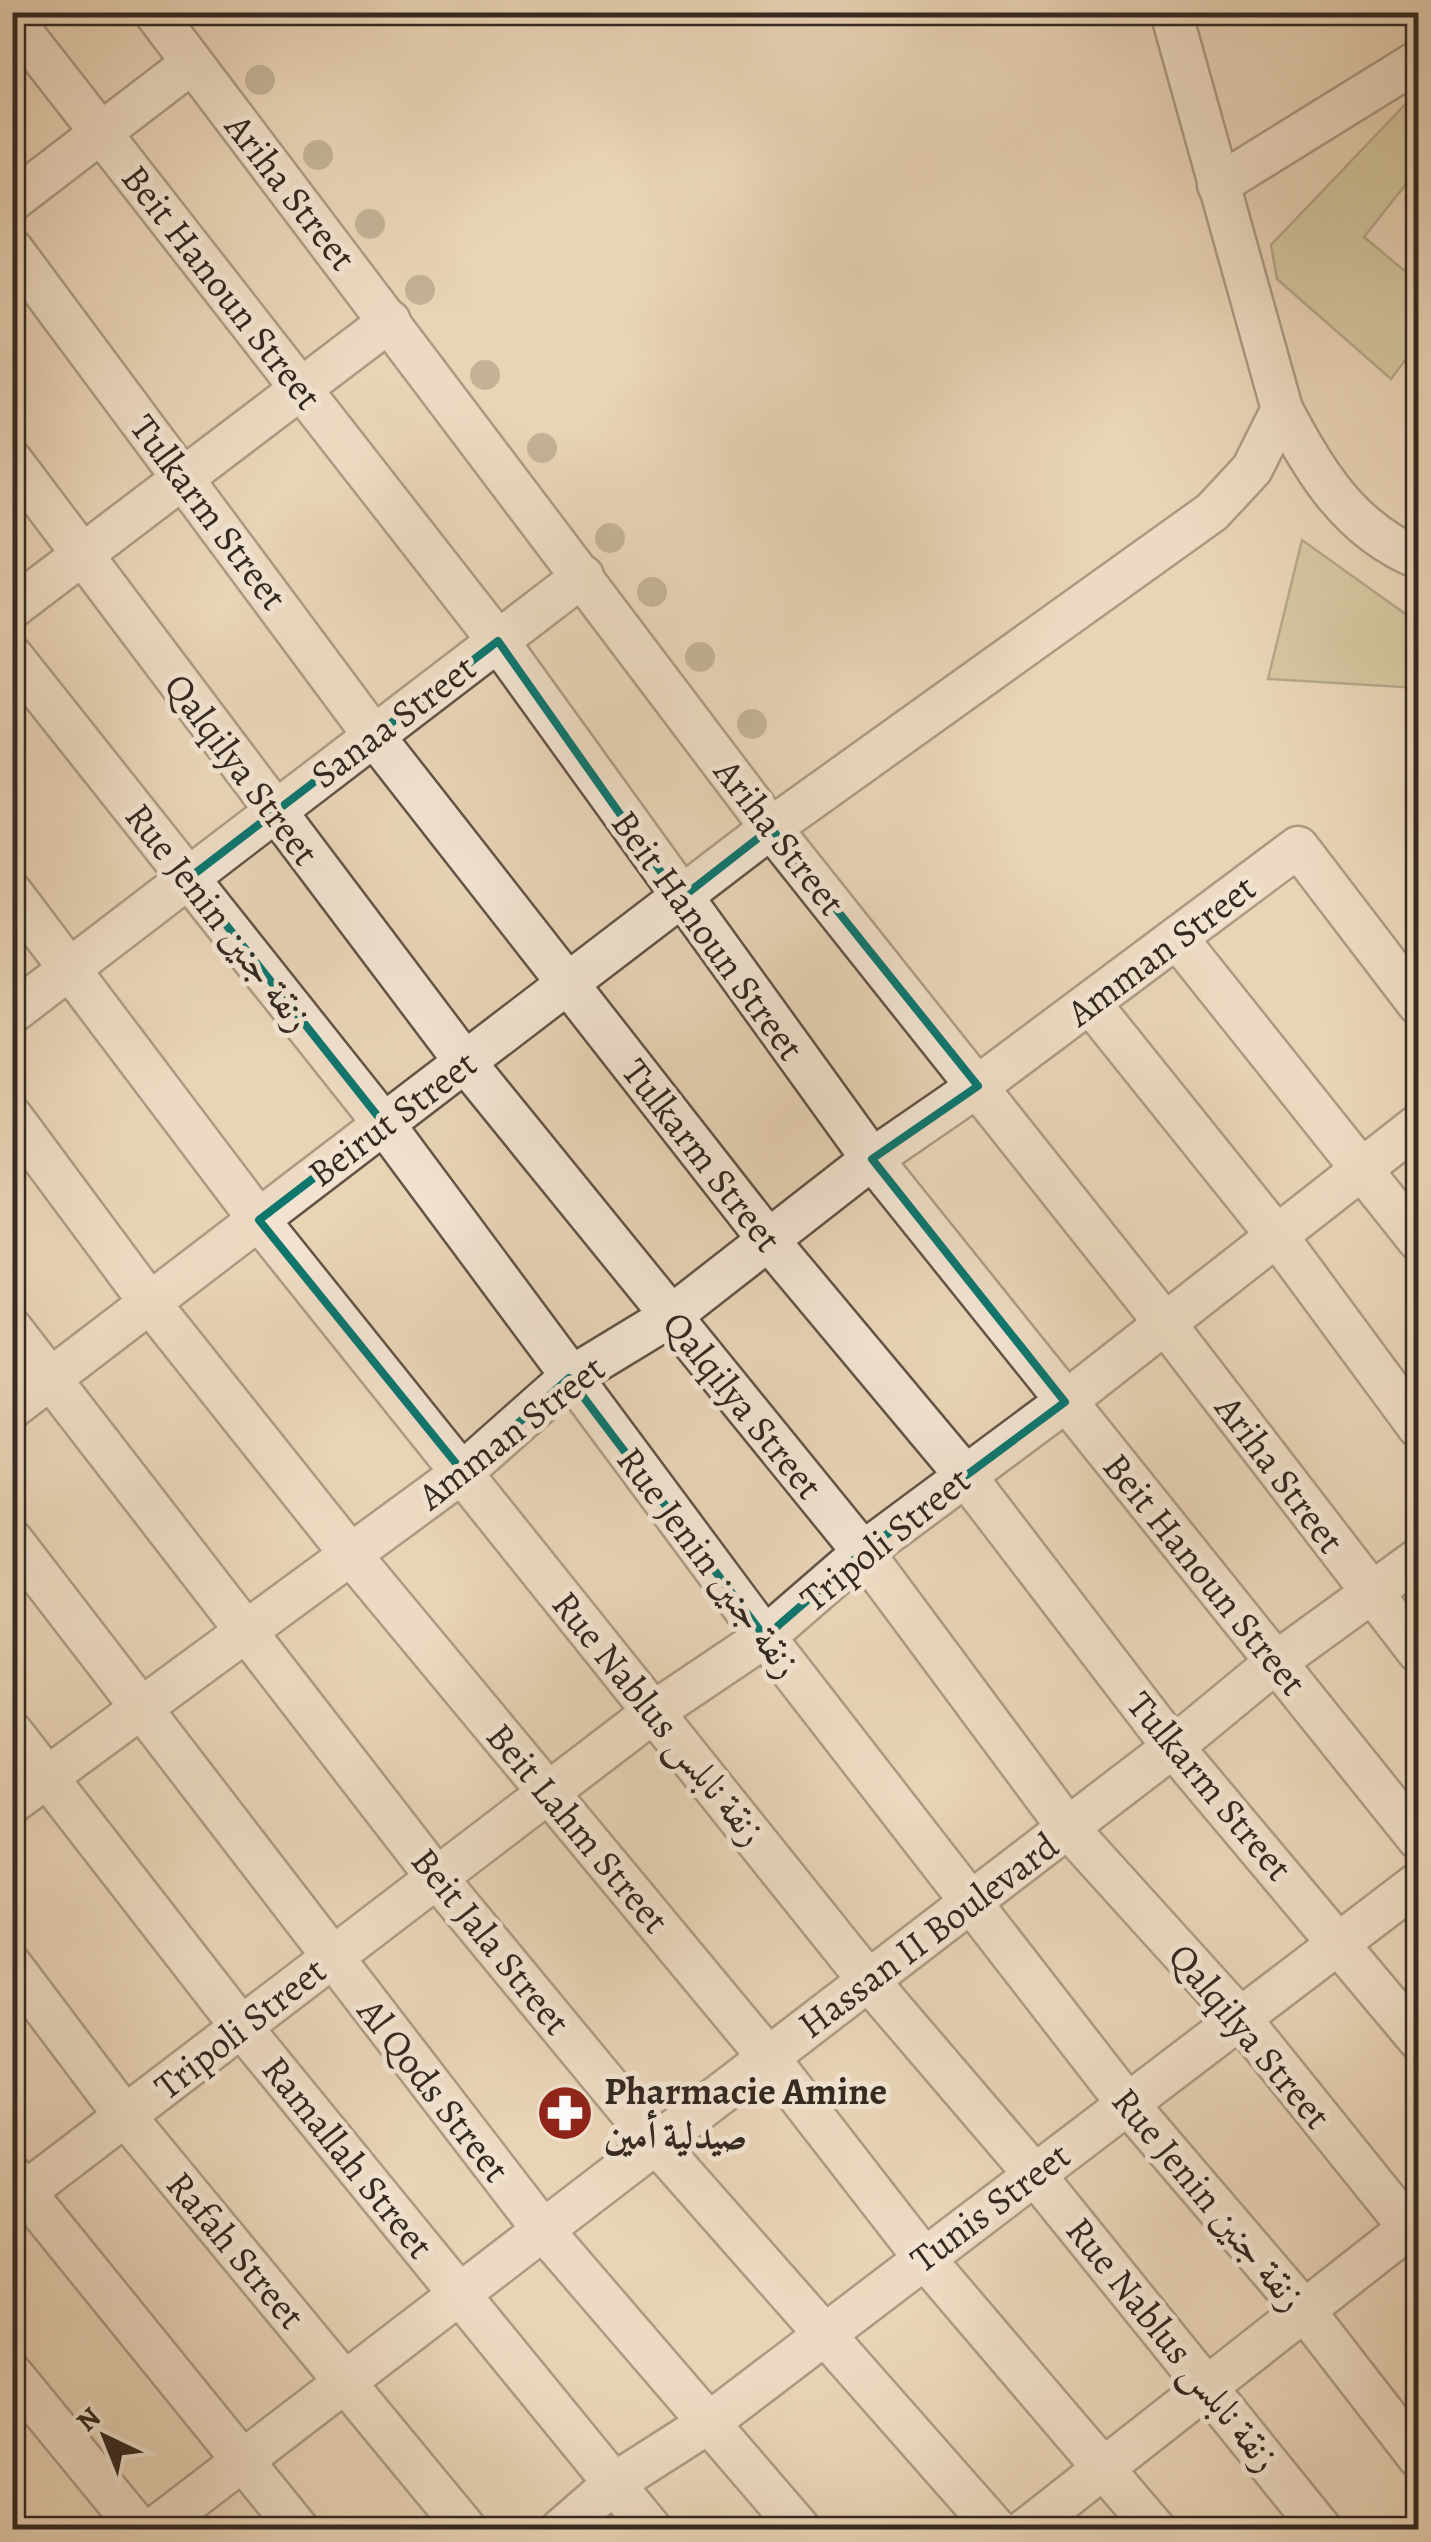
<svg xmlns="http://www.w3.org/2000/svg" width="1431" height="2542" font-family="Alegreya,Amiri,serif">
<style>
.green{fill:#bebb89;stroke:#797255;stroke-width:2.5}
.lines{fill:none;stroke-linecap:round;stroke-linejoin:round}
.street-casing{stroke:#615446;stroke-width:45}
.street{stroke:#f1e3d0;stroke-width:40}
.tree{fill:#988a72}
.marked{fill:none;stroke:#0f766e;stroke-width:8;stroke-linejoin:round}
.labels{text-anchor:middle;stroke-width:10;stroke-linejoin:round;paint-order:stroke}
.street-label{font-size:38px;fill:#342921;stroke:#f1e3d0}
.poi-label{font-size:38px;font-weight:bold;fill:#342921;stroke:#f1e3d0;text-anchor:start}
</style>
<rect width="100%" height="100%" fill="#e9d4b6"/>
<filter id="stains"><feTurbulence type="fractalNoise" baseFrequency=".002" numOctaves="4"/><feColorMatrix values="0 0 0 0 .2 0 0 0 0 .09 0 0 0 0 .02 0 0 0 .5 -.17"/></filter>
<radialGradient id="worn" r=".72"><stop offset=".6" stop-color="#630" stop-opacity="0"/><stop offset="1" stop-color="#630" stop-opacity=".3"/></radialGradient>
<g class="green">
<polygon points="1418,91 1418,169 1364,237 1418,282 1418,343 1391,379 1277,279 1271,245"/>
<polygon points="1302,540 1418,623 1418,688 1268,679"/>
</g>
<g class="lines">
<g class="street-casing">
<g id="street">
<polyline points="154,12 771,828 1164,1322 1418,1652"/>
<polyline points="12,19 498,641 872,1159 1418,1839"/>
<polyline points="1218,185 1418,61"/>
<polyline points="12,201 192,63"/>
<polyline points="12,249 374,736 770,1242 964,1474 1173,1747 1418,2039"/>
<path d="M1282 409C1314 471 1350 530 1418 558"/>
<polyline points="12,461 465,1062 863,1552 1068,1828 1240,2018 1418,2239"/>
<polyline points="12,608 390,321"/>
<polyline points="12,656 384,1124 765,1637 1126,2102 1304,2310 1418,2457"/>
<polyline points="12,893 259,1220 868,1980 1035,2175 1322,2530"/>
<polyline points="1177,938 1418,1240"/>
<polyline points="1090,1003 1277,1236 1418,1427"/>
<polyline points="12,1013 583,576"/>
<polyline points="12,1117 150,1303 351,1555 768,2057 924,2258 1156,2530"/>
<polyline points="12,1329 437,1878 656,2143 997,2530"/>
<polyline points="12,1408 771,828 1212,512 1252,469 1282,409 1171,12"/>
<polyline points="12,1540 543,2230 801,2530"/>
<polyline points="12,1732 243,2029 652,2530"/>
<polyline points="12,1803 463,1472 569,1378 671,1316 872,1159 978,1086 1298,847 1418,1004"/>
<polyline points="12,1966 125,2116 467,2530"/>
<polyline points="12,2176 299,2530"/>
<polyline points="12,2202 655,1711 765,1637 863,1552 1065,1402 1418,1125"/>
<polyline points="12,2374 140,2530"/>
<polyline points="152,2530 1173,1747 1276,1662 1418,1559"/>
<polyline points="560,2530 613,2484 710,2422 1418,1883"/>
<polyline points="1025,2530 1418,2221"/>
</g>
</g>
<use href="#street" class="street"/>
</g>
<g class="tree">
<circle cx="260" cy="80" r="15"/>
<circle cx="318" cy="155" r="15"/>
<circle cx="370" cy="224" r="15"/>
<circle cx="420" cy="290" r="15"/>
<circle cx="485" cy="375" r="15"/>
<circle cx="542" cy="448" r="15"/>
<circle cx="610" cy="538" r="15"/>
<circle cx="652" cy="592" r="15"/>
<circle cx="700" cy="657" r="15"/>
<circle cx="752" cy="724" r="15"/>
</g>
<path d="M0 0H1431V2542H0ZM498 641 680 899 771 828 978 1086 872 1159 1065 1402 863 1552 765 1637 569 1378 463 1472 259 1220 384 1124 189 878Z" fill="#e9d4b6" fill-opacity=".55" fill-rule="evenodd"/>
<path class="marked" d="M498 641 680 899 771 828 978 1086 872 1159 1065 1402 863 1552 765 1637 569 1378 463 1472 259 1220 384 1124 189 878Z"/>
<defs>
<g id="pharmacy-disc" transform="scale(2.875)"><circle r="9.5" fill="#8f2418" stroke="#f1e3d0"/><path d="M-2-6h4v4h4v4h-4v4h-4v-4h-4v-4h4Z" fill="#fff"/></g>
</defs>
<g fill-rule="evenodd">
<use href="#pharmacy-disc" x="565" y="2113"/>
</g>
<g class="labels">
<g class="street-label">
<text transform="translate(291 192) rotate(52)" y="13">Ariha Street</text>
<text transform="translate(222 287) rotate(52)" y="13">Beit Hanoun Street</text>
<text transform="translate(209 512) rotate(53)" y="13">Tulkarm Street</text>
<text transform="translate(393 721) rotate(-37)" y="13">Sanaa Street</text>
<text transform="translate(242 769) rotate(53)" y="13">Qalqilya Street</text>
<text transform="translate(780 837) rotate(52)" y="13">Ariha Street</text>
<text transform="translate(219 917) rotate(52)" y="13">Rue Jenin زنقة جنين</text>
<text transform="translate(708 935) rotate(54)" y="13">Beit Hanoun Street</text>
<text transform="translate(1161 950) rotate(-37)" y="13">Amman Street</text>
<text transform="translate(392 1118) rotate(-37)" y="13">Beirut Street</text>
<text transform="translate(702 1155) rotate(52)" y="13">Tulkarm Street</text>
<text transform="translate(743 1405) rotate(51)" y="13">Qalqilya Street</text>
<text transform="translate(511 1432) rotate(-38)" y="13">Amman Street</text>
<text transform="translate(1280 1474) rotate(53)" y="13">Ariha Street</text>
<text transform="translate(885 1539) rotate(-39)" y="13">Tripoli Street</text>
<text transform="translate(709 1562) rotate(53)" y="13">Rue Jenin زنقة جنين</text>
<text transform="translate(1205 1574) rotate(51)" y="13">Beit Hanoun Street</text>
<text transform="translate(659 1718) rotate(51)" y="13">Rue Nablus زنقة نابلس</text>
<text transform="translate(1210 1786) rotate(50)" y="13">Tulkarm Street</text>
<text transform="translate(578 1828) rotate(50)" y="13">Beit Lahm Street</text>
<text transform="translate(928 1935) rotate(-37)" y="13">Hassan II Boulevard</text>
<text transform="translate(491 1941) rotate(51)" y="13">Beit Jala Street</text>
<text transform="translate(240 2028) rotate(-38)" y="13">Tripoli Street</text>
<text transform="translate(1250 2036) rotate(50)" y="13">Qalqilya Street</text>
<text transform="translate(434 2090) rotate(52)" y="13">Al Qods Street</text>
<text transform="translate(348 2157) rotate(51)" y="13">Ramallah Street</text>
<text transform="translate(1209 2199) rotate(50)" y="13">Rue Jenin زنقة جنين</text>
<text transform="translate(990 2207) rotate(-37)" y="13">Tunis Street</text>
<text transform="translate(236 2250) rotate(50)" y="13">Rafah Street</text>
<text transform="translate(1173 2344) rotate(51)" y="13">Rue Nablus زنقة نابلس</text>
</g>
<g class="poi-label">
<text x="604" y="2104">Pharmacie Amine<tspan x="604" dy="44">صيدلية أمين</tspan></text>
</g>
</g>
<rect width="1431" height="2542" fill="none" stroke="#e9d4b6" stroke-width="50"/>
<rect x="15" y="15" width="1401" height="2512" fill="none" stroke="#342921" stroke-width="5"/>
<rect x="25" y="25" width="1381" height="2492" fill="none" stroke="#342921" stroke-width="2.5"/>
<g transform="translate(105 2437) rotate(317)" stroke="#f1e3d0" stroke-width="8" paint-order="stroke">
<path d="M0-8L18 38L0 25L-18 38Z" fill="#342921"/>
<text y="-15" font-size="28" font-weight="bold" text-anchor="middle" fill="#342921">N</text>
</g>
<rect width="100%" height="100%" filter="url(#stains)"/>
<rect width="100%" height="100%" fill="url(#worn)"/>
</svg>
